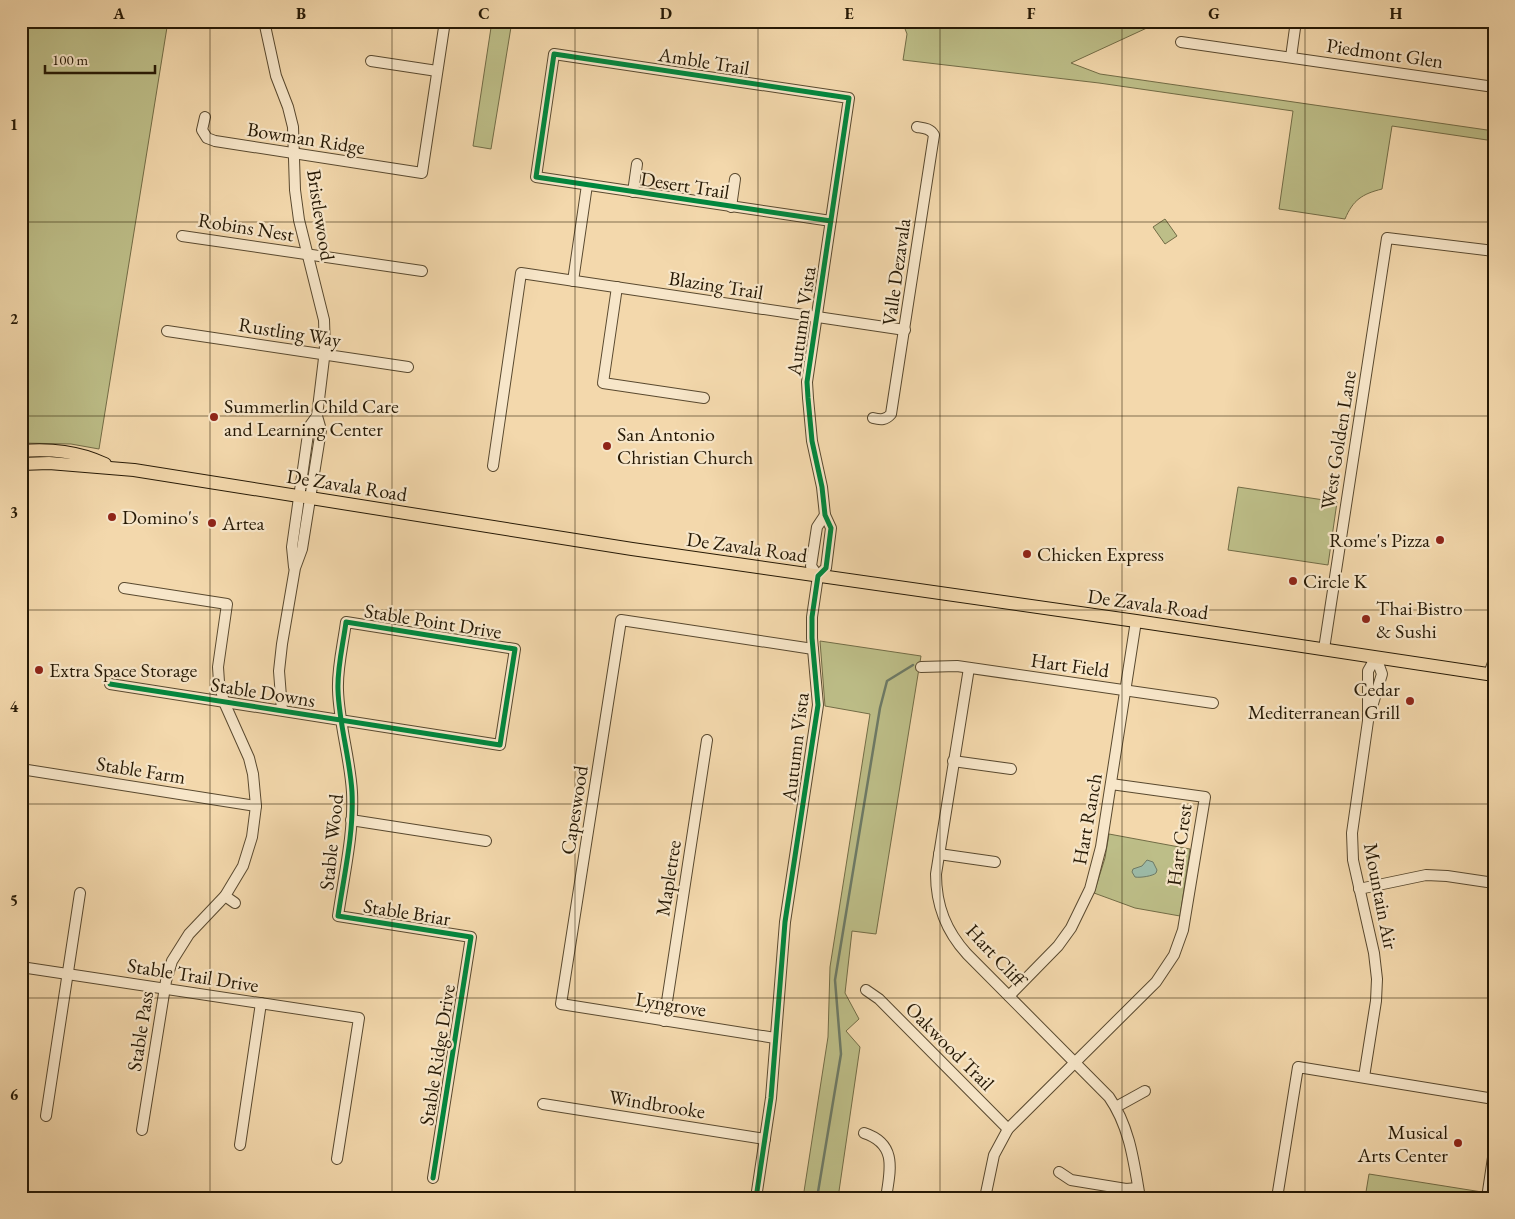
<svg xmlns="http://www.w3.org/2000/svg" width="1515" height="1219" font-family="'EB Garamond',serif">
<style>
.green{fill:#bdbe88;stroke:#726c46}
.water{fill:#9cbaa7;stroke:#6d7a66}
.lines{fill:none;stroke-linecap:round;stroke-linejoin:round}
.stream{stroke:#6d7a66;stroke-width:2.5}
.minor-casing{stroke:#59492f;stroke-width:12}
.major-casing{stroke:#261905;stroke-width:14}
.minor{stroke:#f7e6c9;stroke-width:10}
.major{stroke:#f3d8ac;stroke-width:12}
.cycleway-casing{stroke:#f7e6c9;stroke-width:8}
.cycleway{stroke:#00873e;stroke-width:5}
.grid{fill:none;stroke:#261905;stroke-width:1;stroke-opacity:0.55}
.poi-dot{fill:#8f2418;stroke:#f7e6c9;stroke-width:2}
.labels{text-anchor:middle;stroke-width:4.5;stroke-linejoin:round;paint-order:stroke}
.street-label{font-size:20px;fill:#261905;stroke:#f7e6c9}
.poi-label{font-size:20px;fill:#261905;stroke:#f7e6c9;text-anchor:start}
.neatline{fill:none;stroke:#261905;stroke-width:2}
.grid-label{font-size:16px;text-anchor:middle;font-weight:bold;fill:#261905}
</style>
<rect width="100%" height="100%" fill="#f3d8ac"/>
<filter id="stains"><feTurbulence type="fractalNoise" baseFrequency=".004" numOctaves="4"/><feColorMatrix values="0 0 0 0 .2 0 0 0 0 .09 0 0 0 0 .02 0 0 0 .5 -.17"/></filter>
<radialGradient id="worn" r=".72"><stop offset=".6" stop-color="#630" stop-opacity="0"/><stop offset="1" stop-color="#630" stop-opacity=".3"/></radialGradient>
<g class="green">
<polygon points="21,21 168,21 99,449 71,444 21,443"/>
<polygon points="492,21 512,21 491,149 473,146"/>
<path d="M902 21H1162L1071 63 1100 74 1494 131V141L1392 126 1382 189C1362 194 1353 200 1345 219L1279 209 1293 111 1099 83 903 60 907 34Z"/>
<polygon points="1165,219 1177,236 1165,244 1153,227"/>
<polygon points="1238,487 1337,502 1328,565 1228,550"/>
<polygon points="820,641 921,656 876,934 852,931 845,993 859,1019 846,1031 860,1047 838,1198 803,1198 828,1037 830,967 870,714 825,706"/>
<polygon points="1109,834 1190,849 1180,916 1135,908 1094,893 1105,858"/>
<polygon points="1369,1174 1482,1192 1480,1198 1365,1198"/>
</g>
<path class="water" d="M1147 860 1153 862 1157 870 1156 873C1153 876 1140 878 1135 877L1132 872 1133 869 1142 866Z"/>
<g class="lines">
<polyline class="stream" points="817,1198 841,1054 835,980 880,708 887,681 913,665"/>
<g class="minor-casing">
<g id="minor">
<polyline points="264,21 276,76 288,107 293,127 295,190 299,220 324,320 325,350 317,416 321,430 302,549 295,568 282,644 279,671 282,710"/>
<polyline points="1181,42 1494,87"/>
<polyline points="1291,57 1296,21"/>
<polyline points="371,61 437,71"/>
<polyline points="205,117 202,130 207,138 215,141 422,173 445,21"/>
<polyline points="633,192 637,164"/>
<polyline points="731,207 735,179"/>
<polyline points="182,236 422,271"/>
<polyline points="573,281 587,185"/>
<polyline points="617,287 603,383 704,398"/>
<polyline points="167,331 408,367"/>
<path d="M873 418C881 420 886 420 891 414L934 135C930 128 923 128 917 127"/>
<polyline points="493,466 521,273 905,330"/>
<polyline points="294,567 292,547 309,427 317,416"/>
<polyline points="818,576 811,566 817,527 825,515"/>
<polyline points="124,588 227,604 218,667 219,682 224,702 249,758 253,774 256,806 252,837 243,866 225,896 189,934 172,961 166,981 142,1130"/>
<polyline points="1324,649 1387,238 1494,251"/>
<polyline points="921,667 957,666 1213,703"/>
<path d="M969 668 936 874C936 906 946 931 967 954L1109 1097C1130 1127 1134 1163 1140 1198"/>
<polyline points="1489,674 1494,660"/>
<path d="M110 684 500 745 515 649 346 622C343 645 337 668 338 690 339 724 350 758 352 792 354 833 344 875 338 916L471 937 433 1178"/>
<polyline points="1371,710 1382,674 1376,657"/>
<polyline points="953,761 1011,769"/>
<polyline points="21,769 256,806"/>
<polyline points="351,820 486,841"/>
<polyline points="939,854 995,862"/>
<polyline points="1359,889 1426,875 1447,876 1494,883"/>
<polyline points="225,896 235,903"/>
<polyline points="21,967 359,1018 337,1159"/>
<polyline points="866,990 879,999 1008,1129"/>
<polyline points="1009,996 1058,946 1071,928 1090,889 1101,847 1136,621"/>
<polyline points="664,1021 707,740"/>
<polyline points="775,1038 561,1004 621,620 813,649"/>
<polyline points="1364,1077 1376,1001 1377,979 1374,953 1353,860 1352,833 1368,721 1368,671 1376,657"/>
<polyline points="543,1104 765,1139"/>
<polyline points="1116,1107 1145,1091"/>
<polyline points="46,1116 80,893"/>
<path d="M864 1133C898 1144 890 1171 886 1198"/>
<polyline points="240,1145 261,1003"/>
<polyline points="1059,1172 1071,1180 1126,1189 1138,1188"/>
<polyline points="756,1198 771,1098 785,922 818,705 812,638 812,617 818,576 826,568 831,528 825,515 822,487 812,441 808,398 807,382 849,98 554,54 536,177 831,221"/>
<polyline points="985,1198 994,1155 1008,1129 1156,982 1174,955 1183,930 1205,797 1111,784"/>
<polyline points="1277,1198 1298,1067 1494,1099"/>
<polyline points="1487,1198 1494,1151"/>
</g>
</g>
<g class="major-casing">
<g id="major">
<path d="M21 451C52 449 77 451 105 464"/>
<polyline points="21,464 49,463 134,470 632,549 1136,621 1494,675"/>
</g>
</g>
<use href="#minor" class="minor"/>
<use href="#major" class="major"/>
<g class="cycleway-casing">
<g id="cycleway">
<path d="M110 684 500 745 515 649 346 622C343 645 337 668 338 690 339 724 350 758 352 792 354 833 344 875 338 916L471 937 433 1178"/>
<polyline points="756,1198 771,1098 785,922 818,705 812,638 812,617 818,576 826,568 831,528 825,515 822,487 812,441 808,398 807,382 849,98 554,54 536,177 831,221"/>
</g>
</g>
<use href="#cycleway" class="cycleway"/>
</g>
<path class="grid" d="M210 21V1198M392 21V1198M575 21V1198M758 21V1198M940 21V1198M1122 21V1198M1305 21V1198M21 222H1494M21 416H1494M21 610H1494M21 804H1494M21 998H1494"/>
<g class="poi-dot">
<circle cx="214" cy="417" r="5"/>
<circle cx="607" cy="446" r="5"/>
<circle cx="112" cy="517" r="5"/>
<circle cx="212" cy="523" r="5"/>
<circle cx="1440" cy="540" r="5"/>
<circle cx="1027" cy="554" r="5"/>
<circle cx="1293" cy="581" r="5"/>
<circle cx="1366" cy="619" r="5"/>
<circle cx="39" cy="670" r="5"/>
<circle cx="1410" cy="701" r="5"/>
<circle cx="1458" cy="1143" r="5"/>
</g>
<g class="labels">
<g class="street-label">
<text transform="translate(1385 53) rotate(8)" y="7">Piedmont Glen</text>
<text transform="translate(704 61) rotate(9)" y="7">Amble Trail</text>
<text transform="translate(306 138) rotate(9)" y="7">Bowman Ridge</text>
<text transform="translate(685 185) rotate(9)" y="7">Desert Trail</text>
<text transform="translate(321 215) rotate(81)" y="7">Bristlewood</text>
<text transform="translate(246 227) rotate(9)" y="7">Robins Nest</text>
<text transform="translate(896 272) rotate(-82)" y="7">Valle Dezavala</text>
<text transform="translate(716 285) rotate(9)" y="7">Blazing Trail</text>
<text transform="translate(801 321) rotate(-82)" y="7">Autumn Vista</text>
<text transform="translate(290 332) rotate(9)" y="7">Rustling Way</text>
<text transform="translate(1338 440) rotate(-81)" y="7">West Golden Lane</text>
<text transform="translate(347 485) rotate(9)" y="7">De Zavala Road</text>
<text transform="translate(747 547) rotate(8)" y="7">De Zavala Road</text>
<text transform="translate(1148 604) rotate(8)" y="7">De Zavala Road</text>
<text transform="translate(433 621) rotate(9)" y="7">Stable Point Drive</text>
<text transform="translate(1070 665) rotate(8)" y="7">Hart Field</text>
<text transform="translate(263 692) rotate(9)" y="7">Stable Downs</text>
<text transform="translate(795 747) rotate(-83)" y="7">Autumn Vista</text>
<text transform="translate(141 770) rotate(9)" y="7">Stable Farm</text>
<text transform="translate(574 810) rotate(-81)" y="7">Capeswood</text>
<text transform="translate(1087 819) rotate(-80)" y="7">Hart Ranch</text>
<text transform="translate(331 842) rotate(-84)" y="7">Stable Wood</text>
<text transform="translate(1179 845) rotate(-82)" y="7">Hart Crest</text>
<text transform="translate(668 878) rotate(-81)" y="7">Mapletree</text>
<text transform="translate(1381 896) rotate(79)" y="7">Mountain Air</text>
<text transform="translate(407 912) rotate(9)" y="7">Stable Briar</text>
<text transform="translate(996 955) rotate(47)" y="7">Hart Cliff</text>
<text transform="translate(193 975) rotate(9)" y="7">Stable Trail Drive</text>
<text transform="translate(671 1004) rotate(9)" y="7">Lyngrove</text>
<text transform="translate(140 1031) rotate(-81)" y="7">Stable Pass</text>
<text transform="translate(950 1046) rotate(45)" y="7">Oakwood Trail</text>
<text transform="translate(437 1055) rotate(-81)" y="7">Stable Ridge Drive</text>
<text transform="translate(657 1104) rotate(9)" y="7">Windbrooke</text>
</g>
<g class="poi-label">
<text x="224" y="413">Summerlin Child Care<tspan x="224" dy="23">and Learning Center</tspan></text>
<text x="617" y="441">San Antonio<tspan x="617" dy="23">Christian Church</tspan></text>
<text x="122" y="524">Domino's</text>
<text x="222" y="530">Artea</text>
<text x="1430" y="547" text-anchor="end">Rome's Pizza</text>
<text x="1037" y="561">Chicken Express</text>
<text x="1303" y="588">Circle K</text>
<text x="1376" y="615">Thai Bistro<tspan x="1376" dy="23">&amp; Sushi</tspan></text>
<text x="49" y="677">Extra Space Storage</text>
<text x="1400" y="696" text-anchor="end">Cedar<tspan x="1400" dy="23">Mediterranean Grill</tspan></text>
<text x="1448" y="1139" text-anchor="end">Musical<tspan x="1448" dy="23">Arts Center</tspan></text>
</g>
</g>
<rect width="1515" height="1219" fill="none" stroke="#f3d8ac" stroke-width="55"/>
<path d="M45 65v8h110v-8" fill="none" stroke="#261905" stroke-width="2.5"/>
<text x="52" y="65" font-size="15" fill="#261905" stroke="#f7e6c9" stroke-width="4" paint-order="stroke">100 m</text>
<rect x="28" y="28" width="1460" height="1164" class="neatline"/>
<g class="grid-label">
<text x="119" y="19">A</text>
<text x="301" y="19">B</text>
<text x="484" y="19">C</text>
<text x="666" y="19">D</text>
<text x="849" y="19">E</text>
<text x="1031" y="19">F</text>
<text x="1214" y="19">G</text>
<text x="1396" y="19">H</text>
<text x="14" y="130">1</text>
<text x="14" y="324">2</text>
<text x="14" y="518">3</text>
<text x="14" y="712">4</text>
<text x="14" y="906">5</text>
<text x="14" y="1100">6</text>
</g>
<rect width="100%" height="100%" filter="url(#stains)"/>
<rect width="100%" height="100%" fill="url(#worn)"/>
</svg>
